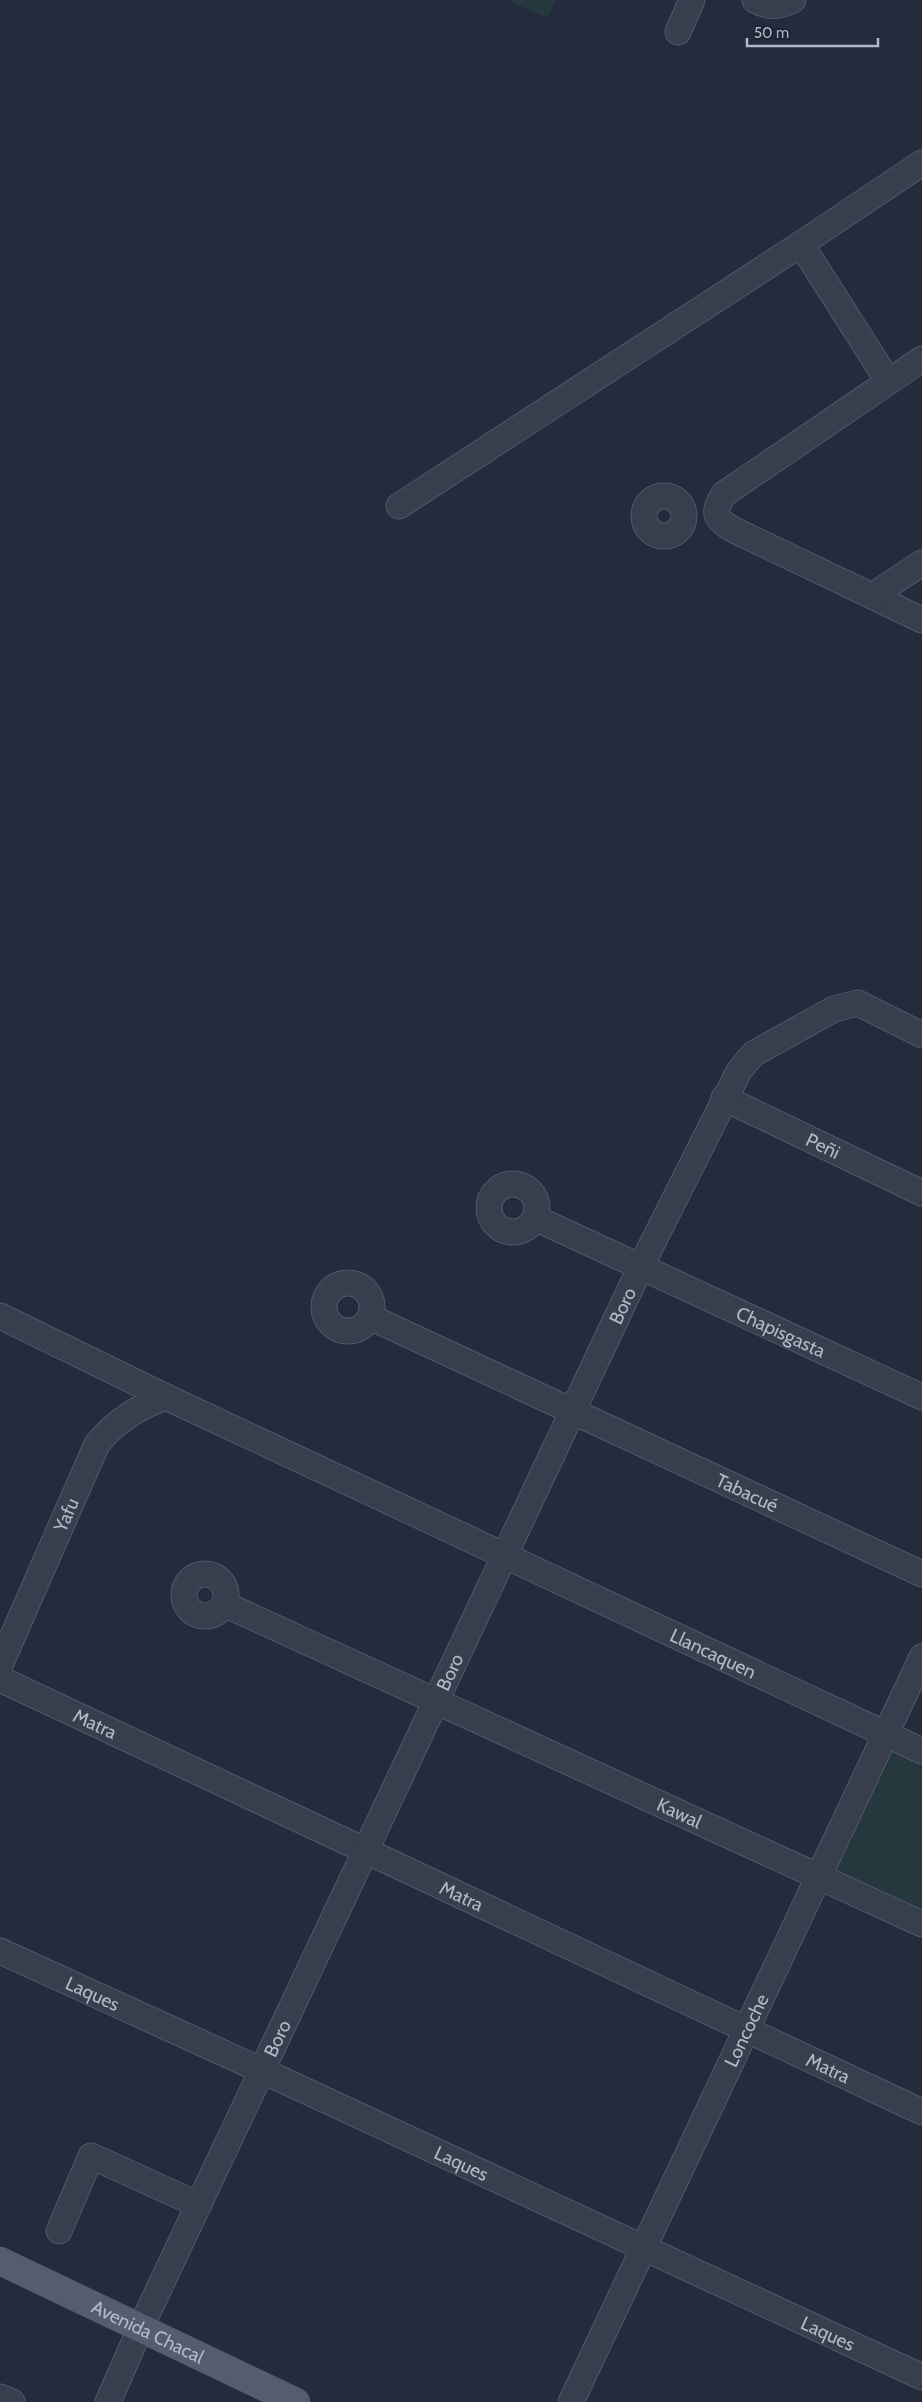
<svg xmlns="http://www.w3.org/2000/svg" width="922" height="2402" font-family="Cabin,sans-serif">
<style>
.green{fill:#25383e}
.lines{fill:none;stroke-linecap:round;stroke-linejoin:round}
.minor-casing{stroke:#525868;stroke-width:27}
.major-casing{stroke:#404756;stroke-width:29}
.minor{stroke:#373e4d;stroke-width:25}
.major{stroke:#545c6d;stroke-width:28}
.labels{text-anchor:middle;stroke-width:4;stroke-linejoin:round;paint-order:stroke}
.street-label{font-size:19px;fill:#b2b8c8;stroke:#1c2332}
</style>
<rect width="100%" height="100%" fill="#232b3d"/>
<g class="green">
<polygon points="507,0 556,0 547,18"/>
<polygon points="890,1744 922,1758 922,1918 826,1873"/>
</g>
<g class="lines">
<g class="minor-casing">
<g id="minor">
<path d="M755 0C769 8 779 7 793 0"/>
<polyline points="678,32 692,0"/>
<polyline points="801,244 888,381"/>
<path d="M922 359 724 494C712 512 714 519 734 530L922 620"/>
<circle cx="664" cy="516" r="20"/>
<polyline points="399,506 801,244 922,163"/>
<polyline points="872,596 922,563"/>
<path id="s1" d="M724 1098 922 1193"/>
<circle cx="513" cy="1208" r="24"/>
<path id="s2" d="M535 1218 922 1397"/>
<circle cx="348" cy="1307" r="24"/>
<path id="s3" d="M0 1316 166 1397 922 1751"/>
<path id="s4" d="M370 1317 922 1574"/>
<circle cx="205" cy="1595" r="21"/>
<path id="s5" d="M224 1604 922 1924"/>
<path id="s6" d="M0 1665 97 1444C115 1422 140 1406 166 1397"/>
<path id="s7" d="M0 1679 922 2112"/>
<path id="s8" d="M0 1951 263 2071 922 2377"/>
<polyline points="59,2231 91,2156 199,2205"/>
<polyline points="0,2397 12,2402"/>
<path id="s9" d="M108 2402 140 2329 641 1266 739 1071 753 1054 834 1009 858 1003 922 1035"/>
<path id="s10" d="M571 2402 922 1657"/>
</g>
</g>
<g class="major-casing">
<g id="major">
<path id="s11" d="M0 2261 296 2402"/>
</g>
</g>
<use href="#minor" class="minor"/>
<use href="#major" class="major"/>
</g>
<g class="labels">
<g class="street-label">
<text dy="7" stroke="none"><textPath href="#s1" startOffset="110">Peñi</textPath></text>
<text dy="7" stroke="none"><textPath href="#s9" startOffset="1211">Boro</textPath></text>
<text dy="7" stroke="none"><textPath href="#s2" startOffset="271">Chapisgasta</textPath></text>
<text dy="7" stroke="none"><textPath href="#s4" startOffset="416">Tabacué</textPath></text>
<text dy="7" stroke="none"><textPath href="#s6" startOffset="164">Yafu</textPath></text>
<text dy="7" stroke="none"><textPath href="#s3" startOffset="789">Llancaquen</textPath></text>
<text dy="7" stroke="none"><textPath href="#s9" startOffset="806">Boro</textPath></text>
<text dy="7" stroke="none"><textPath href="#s7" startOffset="105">Matra</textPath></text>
<text dy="7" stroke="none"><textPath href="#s5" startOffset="501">Kawal</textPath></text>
<text dy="7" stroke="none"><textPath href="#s7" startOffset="510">Matra</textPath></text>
<text dy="7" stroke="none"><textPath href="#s8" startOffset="102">Laques</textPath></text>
<text dy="7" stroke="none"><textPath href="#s10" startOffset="411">Loncoche</textPath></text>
<text dy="7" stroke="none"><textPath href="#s9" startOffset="401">Boro</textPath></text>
<text dy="7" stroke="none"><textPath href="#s7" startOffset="915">Matra</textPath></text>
<text dy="7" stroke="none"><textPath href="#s8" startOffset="508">Laques</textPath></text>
<text dy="7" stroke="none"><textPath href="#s11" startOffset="164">Avenida Chacal</textPath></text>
<text dy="7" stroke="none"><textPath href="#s8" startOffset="912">Laques</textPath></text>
</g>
</g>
<path d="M747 38v8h131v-8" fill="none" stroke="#b2b8c8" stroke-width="2.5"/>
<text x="754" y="38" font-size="15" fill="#b2b8c8" stroke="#1c2332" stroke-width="4" paint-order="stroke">50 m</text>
</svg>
